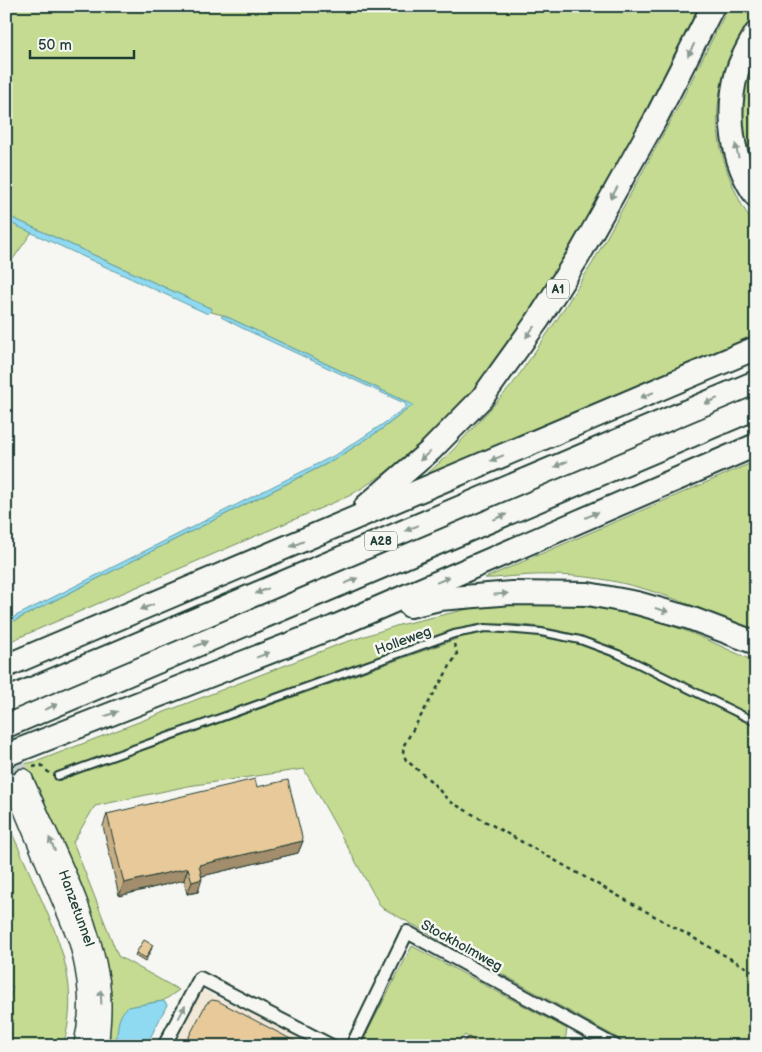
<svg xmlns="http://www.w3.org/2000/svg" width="762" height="1052" font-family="'Balsamiq Sans',sans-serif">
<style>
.built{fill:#f2e8d8}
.green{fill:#c4db91;stroke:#728c62}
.water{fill:#8fdaf0;stroke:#629ba5}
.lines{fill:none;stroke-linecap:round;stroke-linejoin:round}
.secondary-tunnel{stroke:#cbd1cc;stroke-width:18;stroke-dasharray:18 9;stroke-linecap:butt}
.service-casing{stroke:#1f3d34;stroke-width:10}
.minor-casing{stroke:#1f3d34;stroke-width:16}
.secondary-casing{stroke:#1f3d34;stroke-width:21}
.motorway-casing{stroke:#1f3d34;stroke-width:26}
.path{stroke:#1f3d34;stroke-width:2.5;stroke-dasharray:4 4;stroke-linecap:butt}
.service{stroke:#f6f6f2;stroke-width:6}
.minor{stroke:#f6f6f2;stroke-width:12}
.secondary{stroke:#f6f6f2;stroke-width:18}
.motorway{stroke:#f6f6f2;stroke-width:22}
.wall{fill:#c7ad84;stroke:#1f3d34}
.shaded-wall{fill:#a28d6c;stroke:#1f3d34}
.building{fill:#e7c99a;stroke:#1f3d34}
.oneway{fill:#8a9a93}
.labels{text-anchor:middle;stroke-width:5;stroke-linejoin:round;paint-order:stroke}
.shield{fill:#f6f6f2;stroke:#60746d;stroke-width:1}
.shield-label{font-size:12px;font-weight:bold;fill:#1f3d34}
.street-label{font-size:14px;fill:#1f3d34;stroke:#f6f6f2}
</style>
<rect width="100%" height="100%" fill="#f6f6f2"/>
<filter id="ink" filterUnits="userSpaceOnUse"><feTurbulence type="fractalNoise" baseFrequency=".02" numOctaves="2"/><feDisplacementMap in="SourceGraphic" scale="10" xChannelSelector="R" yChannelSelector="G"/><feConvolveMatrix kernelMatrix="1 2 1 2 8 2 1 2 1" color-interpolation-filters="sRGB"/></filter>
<g filter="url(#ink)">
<polygon class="built" points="198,988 319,1046 158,1046"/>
<g class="green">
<path d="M6 6H702C666 77 628 146 588 215 546 286 503 364 445 423 417 452 384 475 349 496L6 643V625L168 543 334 460 382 429 413 405 223 315 211 312 212 309 6 215Z"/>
<path d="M729 6H756V14C747 24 742 34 736 46 712 94 712 136 733 186 739 199 745 214 756 225V334L426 475 452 451 512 385 556 321 592 264 677 109Z"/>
<path d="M756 57V171C741 138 736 89 756 57Z"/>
<polygon points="6,221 32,232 6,269"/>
<path d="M756 461V633C698 607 640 581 576 576 557 575 538 574 519 576 507 576 496 579 485 578Z"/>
<path d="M529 602C571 605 613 608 654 620 689 630 722 647 756 662V718L620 650C568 629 507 615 452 631L76 766 79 773 468 635 485 632 523 634 579 644 616 658 756 727V1046H632L381 907 304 769 188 786 95 806 73 842 118 956 179 990 163 1001 128 1007 119 1022 116 1046H102L28 773 24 764 38 761 340 644 399 625 481 606Z"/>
<path d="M6 820C17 844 28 869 39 894 62 945 80 990 63 1046H6L12 1033C2 1016 7 1005 13 987L6 986Z"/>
<polygon points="412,946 567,1029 565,1041 563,1046 477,1046 465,1035 454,1046 360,1046"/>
</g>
<g class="water">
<polygon points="6,215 212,309 212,310 208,314 6,221"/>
<polygon points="223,315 413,405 382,429 334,460 168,543 6,625 6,621 339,453 386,422 406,407 406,404 242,328 221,317"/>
<path d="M163 1001 166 1003 167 1005 146 1046H116C118 1032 116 1016 128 1007Z"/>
</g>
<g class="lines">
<polyline class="secondary-tunnel" points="6,740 23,778"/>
<g class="service-casing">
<polyline id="service" points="58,776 454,634 485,628 505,629 541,632 580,640 618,654 756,722"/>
</g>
<g class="minor-casing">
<g id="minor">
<polyline points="164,1046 200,978 332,1046"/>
<polyline points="352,1046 407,932 615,1046"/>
</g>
</g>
<g class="secondary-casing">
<g id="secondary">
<path d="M23 778C51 843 89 911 100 981 103 1003 101 1024 99 1046"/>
<path d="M12 783 78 940C88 976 92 1009 83 1046"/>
</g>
</g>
<g class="motorway-casing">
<g id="motorway">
<path d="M756 33C749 45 741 58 737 72 726 112 731 161 756 196"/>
<polyline points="366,506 431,450 482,398 538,320 578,257 655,120 713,6"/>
<polyline points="410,606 439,599 512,593 588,594 637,603 690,618 756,643"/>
<polyline points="6,666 756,348"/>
<polyline points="6,700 756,382"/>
<polyline points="6,726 756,408"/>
<polyline points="6,755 334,627 756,445"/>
</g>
</g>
<g class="path">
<polyline points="454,644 457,654 404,745 403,753 406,760 432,782 449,801 756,973"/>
<polyline points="33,767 41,765 49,773"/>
</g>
<use href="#service" class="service"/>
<use href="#minor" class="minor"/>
<use href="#secondary" class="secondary"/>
<use href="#motorway" class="motorway"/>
</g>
<g class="wall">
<polygon points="257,787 303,841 298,853 202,876 198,892 187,894 184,880 119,896 103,826 107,814"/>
<polygon points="152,948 145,962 135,956 136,953"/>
</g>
<g class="shaded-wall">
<polygon points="303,841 298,853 194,878 199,865"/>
<polygon points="188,868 184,880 119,896 124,883"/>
<polygon points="202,879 198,892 187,894 192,882"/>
</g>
<g class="building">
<polygon points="255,779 257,787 288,780 303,841 199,865 202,879 192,882 188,868 124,883 107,814"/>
<polygon points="144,940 153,945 146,958 136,953"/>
<polygon points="212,1000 218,1001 304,1046 184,1046 206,1004"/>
<polygon points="469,1037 480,1046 459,1046"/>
<polygon points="575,1040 586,1046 572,1046"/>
</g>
<defs><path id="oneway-solid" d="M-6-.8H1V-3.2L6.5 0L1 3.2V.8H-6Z" transform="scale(1.25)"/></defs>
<g class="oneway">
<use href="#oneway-solid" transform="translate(691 50) rotate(117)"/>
<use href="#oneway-solid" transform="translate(737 151) rotate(-103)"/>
<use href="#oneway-solid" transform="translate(614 193) rotate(119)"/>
<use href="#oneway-solid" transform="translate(530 332) rotate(126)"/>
<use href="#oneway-solid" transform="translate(647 395) rotate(157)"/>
<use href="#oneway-solid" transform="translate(711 401) rotate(157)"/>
<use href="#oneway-solid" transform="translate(425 456) rotate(138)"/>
<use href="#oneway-solid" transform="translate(497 458) rotate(157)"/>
<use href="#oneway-solid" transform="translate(561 464) rotate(157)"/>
<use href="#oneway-solid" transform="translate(592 515) rotate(-23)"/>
<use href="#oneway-solid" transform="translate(500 517) rotate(-23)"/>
<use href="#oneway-solid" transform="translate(412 528) rotate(157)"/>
<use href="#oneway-solid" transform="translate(297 544) rotate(157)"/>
<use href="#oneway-solid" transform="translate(443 580) rotate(-23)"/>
<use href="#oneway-solid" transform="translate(351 581) rotate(-23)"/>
<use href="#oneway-solid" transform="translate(262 591) rotate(157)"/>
<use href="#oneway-solid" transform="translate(501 594) rotate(-5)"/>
<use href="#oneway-solid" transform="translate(147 607) rotate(157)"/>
<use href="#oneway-solid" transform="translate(662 610) rotate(16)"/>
<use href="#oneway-solid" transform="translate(201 644) rotate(-23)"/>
<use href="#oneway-solid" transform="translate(263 655) rotate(-21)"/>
<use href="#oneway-solid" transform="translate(51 707) rotate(-23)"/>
<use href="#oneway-solid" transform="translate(111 714) rotate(-21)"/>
<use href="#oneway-solid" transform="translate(52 844) rotate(-114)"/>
<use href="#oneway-solid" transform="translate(101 997) rotate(-93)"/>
<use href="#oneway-solid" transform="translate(182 1012) rotate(-62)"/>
</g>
</g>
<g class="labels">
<g class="shield">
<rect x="547" y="279.5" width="22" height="19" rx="4"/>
<rect x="365" y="531.5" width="32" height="19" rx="4"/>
</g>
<g class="shield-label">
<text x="558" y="293">A1</text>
<text x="381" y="545">A28</text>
</g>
<g class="street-label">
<text transform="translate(403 640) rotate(-20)" y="5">Holleweg</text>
<text transform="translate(77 908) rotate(70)" y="5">Hanzetunnel</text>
<text transform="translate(462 945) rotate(29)" y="5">Stockholmweg</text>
</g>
</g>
<rect width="762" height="1052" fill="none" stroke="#f6f6f2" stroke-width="25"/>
<rect x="12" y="12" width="737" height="1027" fill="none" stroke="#1f3d34" stroke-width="2" filter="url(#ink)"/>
<path d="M30 50v8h104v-8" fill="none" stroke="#1f3d34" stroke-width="2.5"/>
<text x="38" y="50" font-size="15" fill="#1f3d34" stroke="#f6f6f2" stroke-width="4" paint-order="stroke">50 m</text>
</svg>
